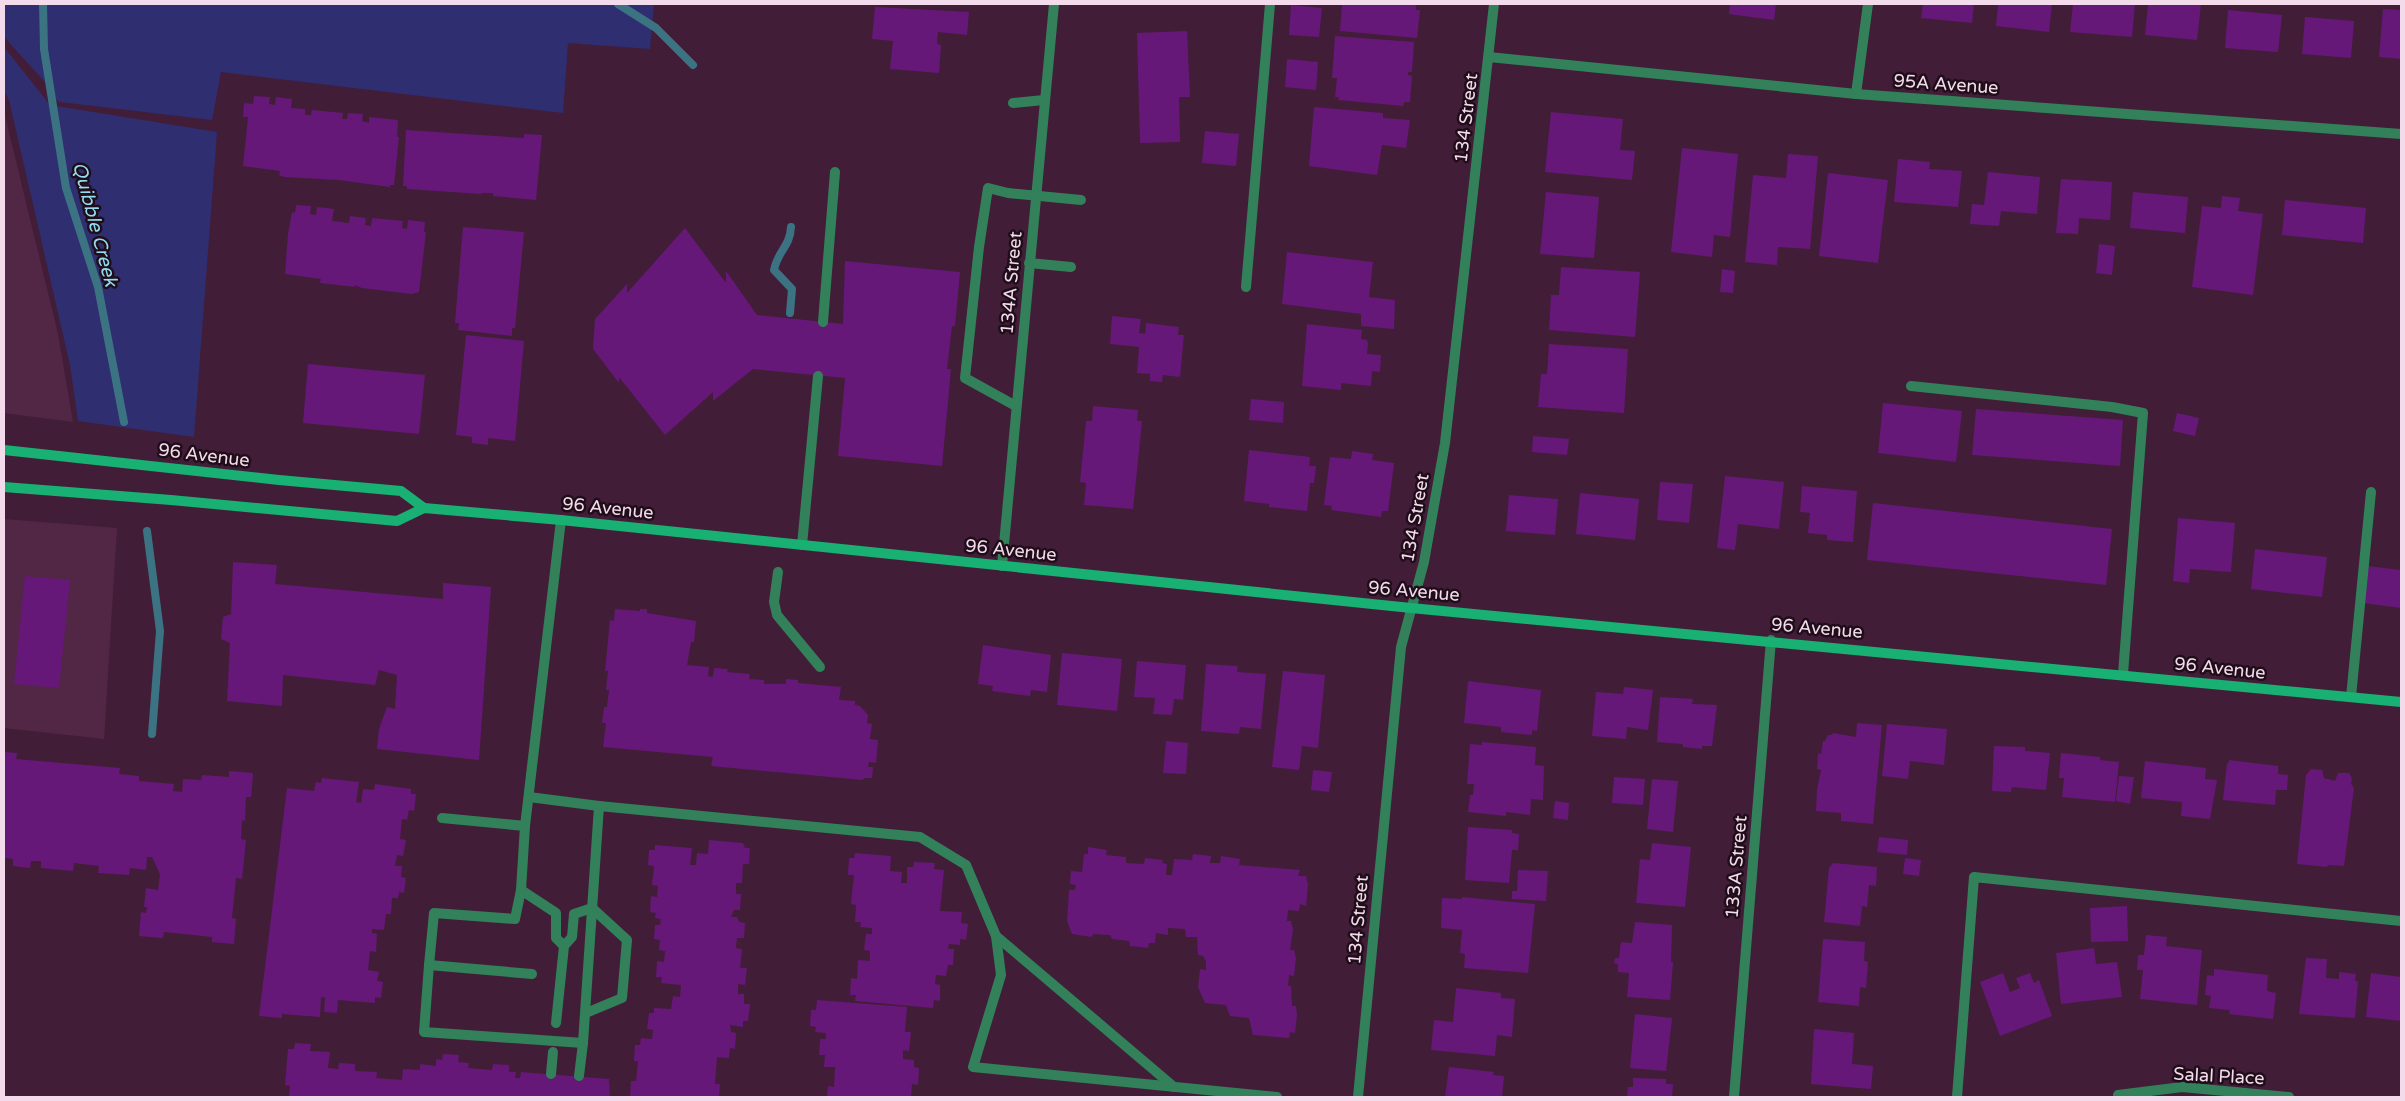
<svg xmlns="http://www.w3.org/2000/svg" width="2405" height="1101" font-family="'Varela Round',sans-serif">
<style>
.built{fill:#522746}
.green{fill:#2f2e71}
.lines{fill:none;stroke-linecap:round;stroke-linejoin:round}
.stream{stroke:#3b7383;stroke-width:8}
.building{fill:#661878}
.service{stroke:#32815a;stroke-width:10}
.minor{stroke:#32815a;stroke-width:10}
.tertiary{stroke:#32815a;stroke-width:10}
.secondary{stroke:#18b173;stroke-width:10}
.labels{text-anchor:middle;stroke-width:5;stroke-linejoin:round;paint-order:stroke}
.street-label{font-size:18px;fill:#f4dbeb;stroke:#1f0e1a}
.water-label{font-size:19px;font-style:italic;fill:#94dbf0;stroke:#1f0e1a}
</style>
<rect width="100%" height="100%" fill="#421d38"/>
<g class="built">
<polygon points="4,112 58,334 73,422 4,413"/>
<polygon points="4,519 117,528 104,739 4,728"/>
</g>
<g class="green">
<polygon points="4,4 654,4 650,49 568,43 563,113 221,72 212,120 60,102 53,98 45,82 4,37"/>
<polygon points="4,47 50,105 217,132 194,437 78,421 70,365 9,100 4,91"/>
</g>
<g class="lines">
<g class="stream">
<polyline points="43,4 44,49 66,188 98,287 124,422"/>
<polyline points="618,4 656,28 693,65"/>
<path d="M790 313 792 289 774 270C778 250 790 247 791 227"/>
<polyline points="147,531 160,631 152,734"/>
</g>
</g>
<g class="building">
<polygon points="1342,4 1416,4 1416,10 1420,10 1417,38 1340,31"/>
<polygon points="1730,4 1776,4 1774,20 1729,14"/>
<polygon points="1923,4 1974,4 1972,23 1921,18"/>
<polygon points="1998,4 2052,4 2049,32 1996,26"/>
<polygon points="2073,4 2135,4 2132,37 2070,32"/>
<polygon points="2148,4 2201,4 2197,40 2145,35"/>
<polygon points="1291,5 1322,8 1319,37 1289,35"/>
<polygon points="875,7 969,12 967,35 938,32 937,44 941,45 939,73 890,69 893,41 872,39"/>
<polygon points="2383,9 2401,10 2401,59 2379,57"/>
<polygon points="2228,10 2282,15 2278,52 2225,48"/>
<polygon points="2305,17 2354,21 2351,58 2302,54"/>
<polygon points="1187,31 1190,97 1179,97 1180,142 1140,143 1137,33"/>
<polygon points="1335,36 1414,42 1412,72 1408,72 1408,75 1412,76 1410,102 1404,102 1403,106 1338,100 1339,97 1335,97 1337,78 1332,78"/>
<polygon points="1287,59 1318,62 1316,90 1285,87"/>
<polygon points="254,96 270,97 269,104 275,105 276,97 292,99 291,108 305,109 305,115 311,115 312,110 343,113 342,119 347,119 348,113 363,114 362,121 369,123 369,117 398,120 397,137 399,137 394,185 390,185 390,187 339,180 284,177 279,175 280,171 243,166 248,117 243,117 244,103 253,104"/>
<polygon points="1314,107 1383,113 1383,118 1410,120 1406,148 1382,145 1377,175 1309,166"/>
<polygon points="1551,112 1623,119 1620,150 1635,151 1632,180 1545,172"/>
<polygon points="406,130 524,138 524,134 542,135 536,200 493,196 493,193 481,193 481,194 407,189 407,186 403,186"/>
<polygon points="1205,131 1239,134 1236,166 1202,163"/>
<polygon points="1682,148 1738,154 1730,237 1714,235 1712,257 1671,252"/>
<polygon points="1788,154 1818,156 1810,249 1778,247 1777,265 1745,262 1753,175 1786,178"/>
<polygon points="1898,159 1930,162 1929,169 1962,171 1958,207 1894,202"/>
<polygon points="1988,172 2040,177 2037,214 2001,211 1999,226 1970,224 1972,204 1984,205"/>
<polygon points="1828,173 1888,180 1878,263 1819,256"/>
<polygon points="2061,179 2112,182 2110,220 2079,218 2078,234 2056,233"/>
<polygon points="1546,192 1599,197 1594,258 1540,254"/>
<polygon points="2133,192 2188,197 2185,233 2130,228"/>
<polygon points="2222,196 2240,198 2238,211 2263,214 2253,295 2192,287 2202,206 2221,208"/>
<polygon points="2285,200 2366,208 2363,243 2282,235"/>
<polygon points="296,205 311,206 310,214 316,215 317,207 334,209 332,221 349,223 350,216 366,218 365,225 371,226 372,218 403,221 402,228 407,229 408,220 425,222 424,232 426,232 419,292 412,294 362,288 355,285 355,287 320,283 321,279 285,274 288,234 292,212 295,213"/>
<polygon points="463,227 524,232 515,328 512,328 512,336 458,330 459,323 455,323"/>
<polygon points="685,228 726,283 726,271 757,315 843,324 845,261 960,272 955,326 952,326 947,369 951,369 942,466 838,456 845,378 753,369 713,401 713,392 665,435 619,377 619,383 593,349 595,319 627,284 627,293"/>
<polygon points="2099,244 2115,246 2112,275 2096,273"/>
<polygon points="1287,252 1373,262 1369,297 1395,300 1394,329 1361,326 1361,314 1282,304"/>
<polygon points="1561,267 1640,272 1635,337 1549,330 1551,295 1559,295"/>
<polygon points="1722,269 1735,271 1733,293 1720,292"/>
<polygon points="1112,316 1141,319 1139,333 1145,334 1146,323 1179,327 1178,335 1184,335 1180,377 1163,375 1162,382 1150,381 1150,374 1137,373 1139,347 1110,344"/>
<polygon points="1307,324 1362,330 1361,339 1367,340 1368,343 1367,354 1381,355 1380,372 1372,371 1371,386 1341,383 1341,390 1302,386"/>
<polygon points="466,335 524,341 515,441 488,438 488,445 472,443 472,437 456,435"/>
<polygon points="1549,344 1628,349 1624,413 1538,407 1541,374 1547,374"/>
<polygon points="308,364 425,375 419,434 303,423"/>
<polygon points="1251,399 1284,402 1283,423 1249,420"/>
<polygon points="1883,403 1962,411 1956,462 1878,453"/>
<polygon points="1093,406 1138,410 1137,421 1142,421 1133,509 1084,505 1086,483 1080,482 1086,421 1092,421"/>
<polygon points="1976,409 2123,420 2120,466 1972,455"/>
<polygon points="2177,413 2199,418 2195,436 2173,431"/>
<polygon points="1533,436 1569,439 1567,455 1532,452"/>
<polygon points="1249,450 1310,457 1309,466 1316,466 1314,483 1310,483 1307,511 1269,507 1269,504 1244,501"/>
<polygon points="1352,451 1373,454 1372,460 1394,463 1388,511 1382,511 1381,517 1331,510 1332,506 1324,505 1330,457 1351,459"/>
<polygon points="1725,476 1784,482 1779,529 1738,524 1735,550 1717,548"/>
<polygon points="1660,482 1693,484 1689,523 1657,520"/>
<polygon points="1802,486 1857,491 1853,542 1827,540 1827,535 1808,533 1810,513 1800,512"/>
<polygon points="1580,493 1639,499 1635,540 1576,534"/>
<polygon points="1509,495 1558,499 1555,535 1506,531"/>
<polygon points="1873,503 2112,529 2106,585 1867,560"/>
<polygon points="2178,518 2235,523 2231,572 2190,569 2189,583 2173,581"/>
<polygon points="2255,549 2327,557 2322,597 2251,589"/>
<polygon points="233,562 277,565 275,584 443,599 443,583 491,587 479,760 377,749 379,729 387,707 395,709 397,675 379,670 375,685 283,675 282,706 227,701 230,643 221,639 223,617 231,614"/>
<polygon points="2367,566 2401,570 2401,608 2363,603"/>
<polygon points="25,576 70,580 59,688 14,684"/>
<polygon points="615,609 640,611 640,609 647,609 647,613 696,621 694,642 691,642 687,665 709,667 708,676 713,677 714,668 728,669 727,672 750,674 749,679 764,680 764,684 786,684 786,679 798,680 798,683 841,687 839,700 855,701 855,705 860,706 868,715 867,723 872,724 870,739 878,740 876,763 869,762 868,767 873,767 872,778 864,778 863,780 711,766 713,757 603,747 606,723 602,723 604,707 607,707 609,690 606,690 608,671 605,671 610,620 614,621"/>
<polygon points="983,645 1051,655 1047,692 1031,690 1030,696 992,691 993,686 978,684"/>
<polygon points="1062,653 1122,659 1117,711 1057,705"/>
<polygon points="1137,661 1186,665 1183,700 1174,699 1172,715 1153,714 1155,698 1134,697"/>
<polygon points="1206,664 1238,666 1237,672 1266,674 1261,729 1240,727 1239,734 1201,731"/>
<polygon points="1283,671 1325,675 1318,748 1302,746 1299,770 1272,767"/>
<polygon points="1468,681 1541,690 1537,731 1532,730 1532,735 1501,732 1501,727 1464,723"/>
<polygon points="1624,687 1653,690 1648,730 1627,727 1626,739 1592,736 1596,692 1623,694"/>
<polygon points="1660,697 1693,699 1692,704 1717,705 1712,746 1702,746 1702,749 1683,747 1683,744 1657,742"/>
<polygon points="1857,723 1882,725 1873,824 1841,821 1841,813 1816,811 1817,789 1821,770 1817,769 1818,753 1821,754 1823,741 1825,741 1828,735 1832,735 1833,733 1856,737"/>
<polygon points="1887,724 1947,729 1944,765 1910,761 1908,779 1882,776"/>
<polygon points="1166,741 1188,743 1186,774 1163,773"/>
<polygon points="1482,742 1536,747 1535,765 1544,766 1543,800 1531,799 1530,815 1506,812 1506,816 1468,812 1470,795 1473,795 1474,784 1467,784 1470,744 1482,745"/>
<polygon points="1994,746 2025,747 2025,751 2050,753 2046,790 2012,787 2011,792 1992,791"/>
<polygon points="4,752 17,753 16,759 120,768 119,774 139,776 139,781 174,784 173,791 182,792 183,779 201,780 202,775 229,777 229,771 253,773 251,797 246,797 245,821 242,820 241,839 246,840 242,879 236,878 232,918 236,919 234,944 212,942 212,937 164,932 163,938 139,936 141,912 146,913 147,907 144,907 146,888 158,890 160,874 152,857 147,857 146,870 130,868 129,875 98,873 99,866 74,863 73,871 41,868 41,861 31,861 30,868 13,866 13,859 4,858"/>
<polygon points="2061,753 2100,757 2100,760 2119,762 2115,802 2062,797 2064,778 2059,778"/>
<polygon points="2229,760 2278,766 2278,774 2288,775 2287,790 2276,790 2275,805 2223,800 2227,763 2229,763"/>
<polygon points="2145,761 2206,768 2205,779 2217,780 2210,819 2181,816 2182,802 2141,798"/>
<polygon points="2311,769 2322,770 2324,778 2335,781 2338,773 2349,773 2352,778 2351,784 2354,788 2344,866 2328,865 2327,867 2297,864 2306,775"/>
<polygon points="1313,770 1332,772 1329,792 1311,790"/>
<polygon points="2119,776 2134,777 2130,804 2116,801"/>
<polygon points="1614,777 1645,779 1643,805 1612,803"/>
<polygon points="322,778 359,782 356,802 361,803 363,789 374,790 375,784 411,789 411,794 416,794 414,811 409,810 407,820 402,819 400,839 406,840 403,856 397,855 395,866 402,866 401,877 406,878 404,893 399,892 398,898 392,898 391,914 386,914 384,930 372,929 372,933 377,934 376,952 370,951 368,970 379,972 377,981 383,982 381,998 375,997 375,1003 338,1000 337,1013 324,1012 325,998 321,997 320,1017 282,1014 282,1018 259,1016 287,788 314,791 316,782 321,783"/>
<polygon points="1652,779 1678,781 1673,832 1647,829"/>
<polygon points="1555,801 1569,803 1568,820 1553,818"/>
<polygon points="1468,827 1512,830 1512,833 1519,834 1518,850 1512,850 1509,883 1465,880"/>
<polygon points="1879,837 1908,840 1907,855 1877,852"/>
<polygon points="709,840 743,843 745,848 750,848 749,864 743,864 742,883 736,883 736,894 741,894 740,910 734,910 731,917 737,917 739,922 745,923 744,938 737,938 736,948 742,949 740,968 747,968 745,985 738,984 738,994 744,994 744,1004 750,1004 748,1021 743,1021 743,1027 730,1025 731,1032 736,1033 735,1049 730,1048 729,1058 717,1057 715,1084 720,1084 719,1097 630,1097 631,1081 636,1081 638,1061 634,1061 635,1045 640,1045 641,1038 652,1039 653,1030 647,1029 649,1013 654,1013 654,1008 671,1009 673,996 680,997 681,985 661,983 662,977 656,977 657,961 664,962 665,951 659,950 660,940 654,939 655,925 660,925 661,919 655,918 656,913 650,912 651,896 657,897 658,886 652,885 654,866 648,865 649,850 655,850 655,845 692,848 690,865 696,865 697,853 708,854"/>
<polygon points="1652,843 1691,847 1685,907 1636,903 1640,859 1650,860"/>
<polygon points="1088,847 1107,850 1106,855 1126,857 1126,863 1144,864 1145,858 1163,860 1162,863 1167,864 1166,875 1172,875 1174,859 1192,860 1193,854 1211,856 1210,863 1220,863 1221,856 1240,859 1239,865 1300,870 1298,876 1306,876 1308,885 1306,906 1300,904 1299,911 1288,910 1287,921 1291,921 1293,929 1290,950 1294,950 1296,958 1294,976 1289,975 1288,986 1291,986 1292,1006 1296,1006 1297,1015 1295,1033 1290,1032 1289,1038 1253,1035 1249,1018 1230,1016 1226,1005 1205,1003 1198,987 1200,969 1206,970 1206,961 1203,956 1198,955 1197,937 1186,937 1185,929 1168,928 1168,935 1156,933 1155,943 1149,943 1148,948 1130,946 1129,941 1112,939 1110,935 1093,934 1092,937 1072,934 1067,921 1069,890 1075,890 1076,885 1070,884 1071,871 1082,872 1084,854 1088,854"/>
<polygon points="855,853 891,856 890,871 902,872 901,883 907,883 907,867 913,867 914,862 935,863 934,869 944,870 940,911 962,912 961,923 968,924 966,940 960,939 960,945 949,944 948,949 954,949 953,965 948,965 946,976 936,975 935,984 940,985 940,1001 934,1000 933,1008 855,1001 856,995 850,995 851,978 857,979 858,960 870,961 870,951 864,950 866,934 872,934 872,928 860,927 861,922 855,922 856,905 851,904 854,875 848,875 849,858 854,858"/>
<polygon points="1905,858 1921,860 1919,876 1903,874"/>
<polygon points="1833,863 1877,867 1876,886 1869,885 1867,907 1862,906 1860,926 1824,922 1829,868"/>
<polygon points="1518,870 1548,871 1546,901 1512,899 1512,891 1517,891"/>
<polygon points="1462,897 1535,904 1528,973 1464,968 1465,954 1460,953 1462,930 1441,928 1442,898 1462,899"/>
<polygon points="2127,906 2128,941 2091,942 2090,908"/>
<polygon points="1635,922 1672,925 1671,962 1673,962 1670,1000 1627,997 1629,973 1618,972 1618,964 1614,963 1615,958 1619,958 1621,942 1632,943"/>
<polygon points="2146,935 2167,937 2166,946 2202,950 2197,1005 2140,999 2143,970 2137,970 2138,955 2144,955"/>
<polygon points="1823,939 1865,942 1864,961 1868,962 1866,988 1860,987 1859,1006 1818,1002"/>
<polygon points="2094,948 2096,964 2117,962 2122,997 2061,1004 2056,953"/>
<polygon points="2306,958 2327,959 2326,978 2339,979 2339,972 2356,974 2355,981 2358,981 2355,1018 2299,1014"/>
<polygon points="2214,969 2268,975 2267,991 2276,993 2273,1019 2229,1014 2230,1010 2209,1008 2211,996 2205,995 2207,975 2214,976"/>
<polygon points="2003,973 2010,992 2020,988 2016,978 2030,973 2034,983 2039,980 2052,1016 2000,1036 1980,982"/>
<polygon points="2371,973 2401,977 2401,1021 2366,1017"/>
<polygon points="1456,988 1501,993 1501,998 1515,999 1512,1037 1497,1035 1495,1056 1431,1050 1434,1020 1453,1022"/>
<polygon points="817,1000 907,1007 905,1032 911,1032 909,1051 903,1050 903,1059 914,1060 914,1067 919,1068 918,1085 912,1084 911,1097 827,1097 828,1086 834,1087 835,1067 824,1067 825,1055 819,1055 820,1039 826,1039 826,1033 815,1032 816,1027 810,1026 811,1010 816,1010"/>
<polygon points="1635,1014 1672,1018 1666,1071 1630,1068"/>
<polygon points="1814,1029 1854,1033 1852,1064 1873,1066 1871,1089 1811,1084"/>
<polygon points="295,1043 311,1044 310,1051 330,1052 328,1068 338,1069 339,1063 355,1064 355,1071 377,1072 376,1078 402,1080 403,1069 420,1070 420,1064 436,1066 436,1059 442,1060 443,1054 459,1055 458,1062 469,1063 468,1068 492,1070 493,1064 509,1065 509,1072 516,1072 515,1078 520,1078 521,1072 609,1079 610,1097 289,1097 290,1086 285,1085 288,1049 294,1049"/>
<polygon points="1449,1067 1494,1072 1493,1075 1504,1076 1502,1097 1445,1097"/>
<polygon points="1633,1078 1666,1079 1666,1084 1673,1084 1672,1097 1627,1097 1628,1087 1633,1087"/>
</g>
<g class="lines">
<g class="service">
<polyline points="1013,103 1044,100"/>
<polyline points="1029,263 1071,267"/>
<polyline points="1246,287 1270,4"/>
<polyline points="823,322 835,172"/>
<polyline points="1911,386 2112,407 2143,413 2123,674"/>
<polyline points="1016,406 965,378 979,247 988,188 1008,193 1081,200"/>
<polyline points="802,545 818,376"/>
<polyline points="778,572 774,602 777,615 820,667"/>
<polyline points="2351,697 2371,492"/>
<polyline points="529,797 599,806"/>
<polyline points="442,818 525,826"/>
<polyline points="521,890 556,913 556,938 564,946"/>
<polyline points="996,936 1174,1087"/>
<polyline points="429,965 424,1032 583,1043 599,806 920,837 966,865 996,936 1001,975 973,1067 1277,1097"/>
<polyline points="532,974 429,965 434,913 515,919 521,890 525,826 561,520"/>
<polyline points="556,1023 564,946 572,937 574,914 592,908 627,940 622,998 586,1013"/>
<polyline points="551,1074 553,1052"/>
<polyline points="579,1076 583,1043"/>
<polyline points="1957,1097 1974,877 2401,921"/>
</g>
<g class="minor">
<polyline points="1489,57 1856,94 2401,134"/>
<polyline points="1856,94 1868,4"/>
<polyline points="1002,566 1054,4"/>
<polyline points="2118,1095 2182,1087 2289,1097"/>
<polyline points="1734,1097 1771,640"/>
</g>
<polyline class="tertiary" points="1358,1097 1401,647 1424,562 1445,443 1494,4"/>
<g class="secondary">
<polyline points="4,450 279,480 401,491 424,508"/>
<polyline points="4,487 171,500 397,521 424,508 561,520 1411,608 2401,702"/>
</g>
</g>
<g class="labels">
<g class="street-label">
<text transform="translate(1946 84) rotate(4)" y="6">95A Avenue</text>
<text transform="translate(1466 118) rotate(-83)" y="6">134 Street</text>
<text transform="translate(1011 283) rotate(-85)" y="6">134A Street</text>
<text transform="translate(204 455) rotate(7)" y="6">96 Avenue</text>
<text transform="translate(608 508) rotate(6)" y="6">96 Avenue</text>
<text transform="translate(1415 518) rotate(-80)" y="6">134 Street</text>
<text transform="translate(1011 550) rotate(6)" y="6">96 Avenue</text>
<text transform="translate(1414 591) rotate(5)" y="6">96 Avenue</text>
<text transform="translate(1817 628) rotate(5)" y="6">96 Avenue</text>
<text transform="translate(2220 668) rotate(6)" y="6">96 Avenue</text>
<text transform="translate(1736 867) rotate(-85)" y="6">133A Street</text>
<text transform="translate(1358 920) rotate(-85)" y="6">134 Street</text>
<text transform="translate(2219 1076) rotate(3)" y="6">Salal Place</text>
</g>
<g class="water-label">
<text transform="translate(96 224) rotate(75)" y="7">Quibble Creek</text>
</g>
</g>
<rect width="2405" height="1101" fill="none" stroke="#f4dbeb" stroke-width="10"/>
</svg>
